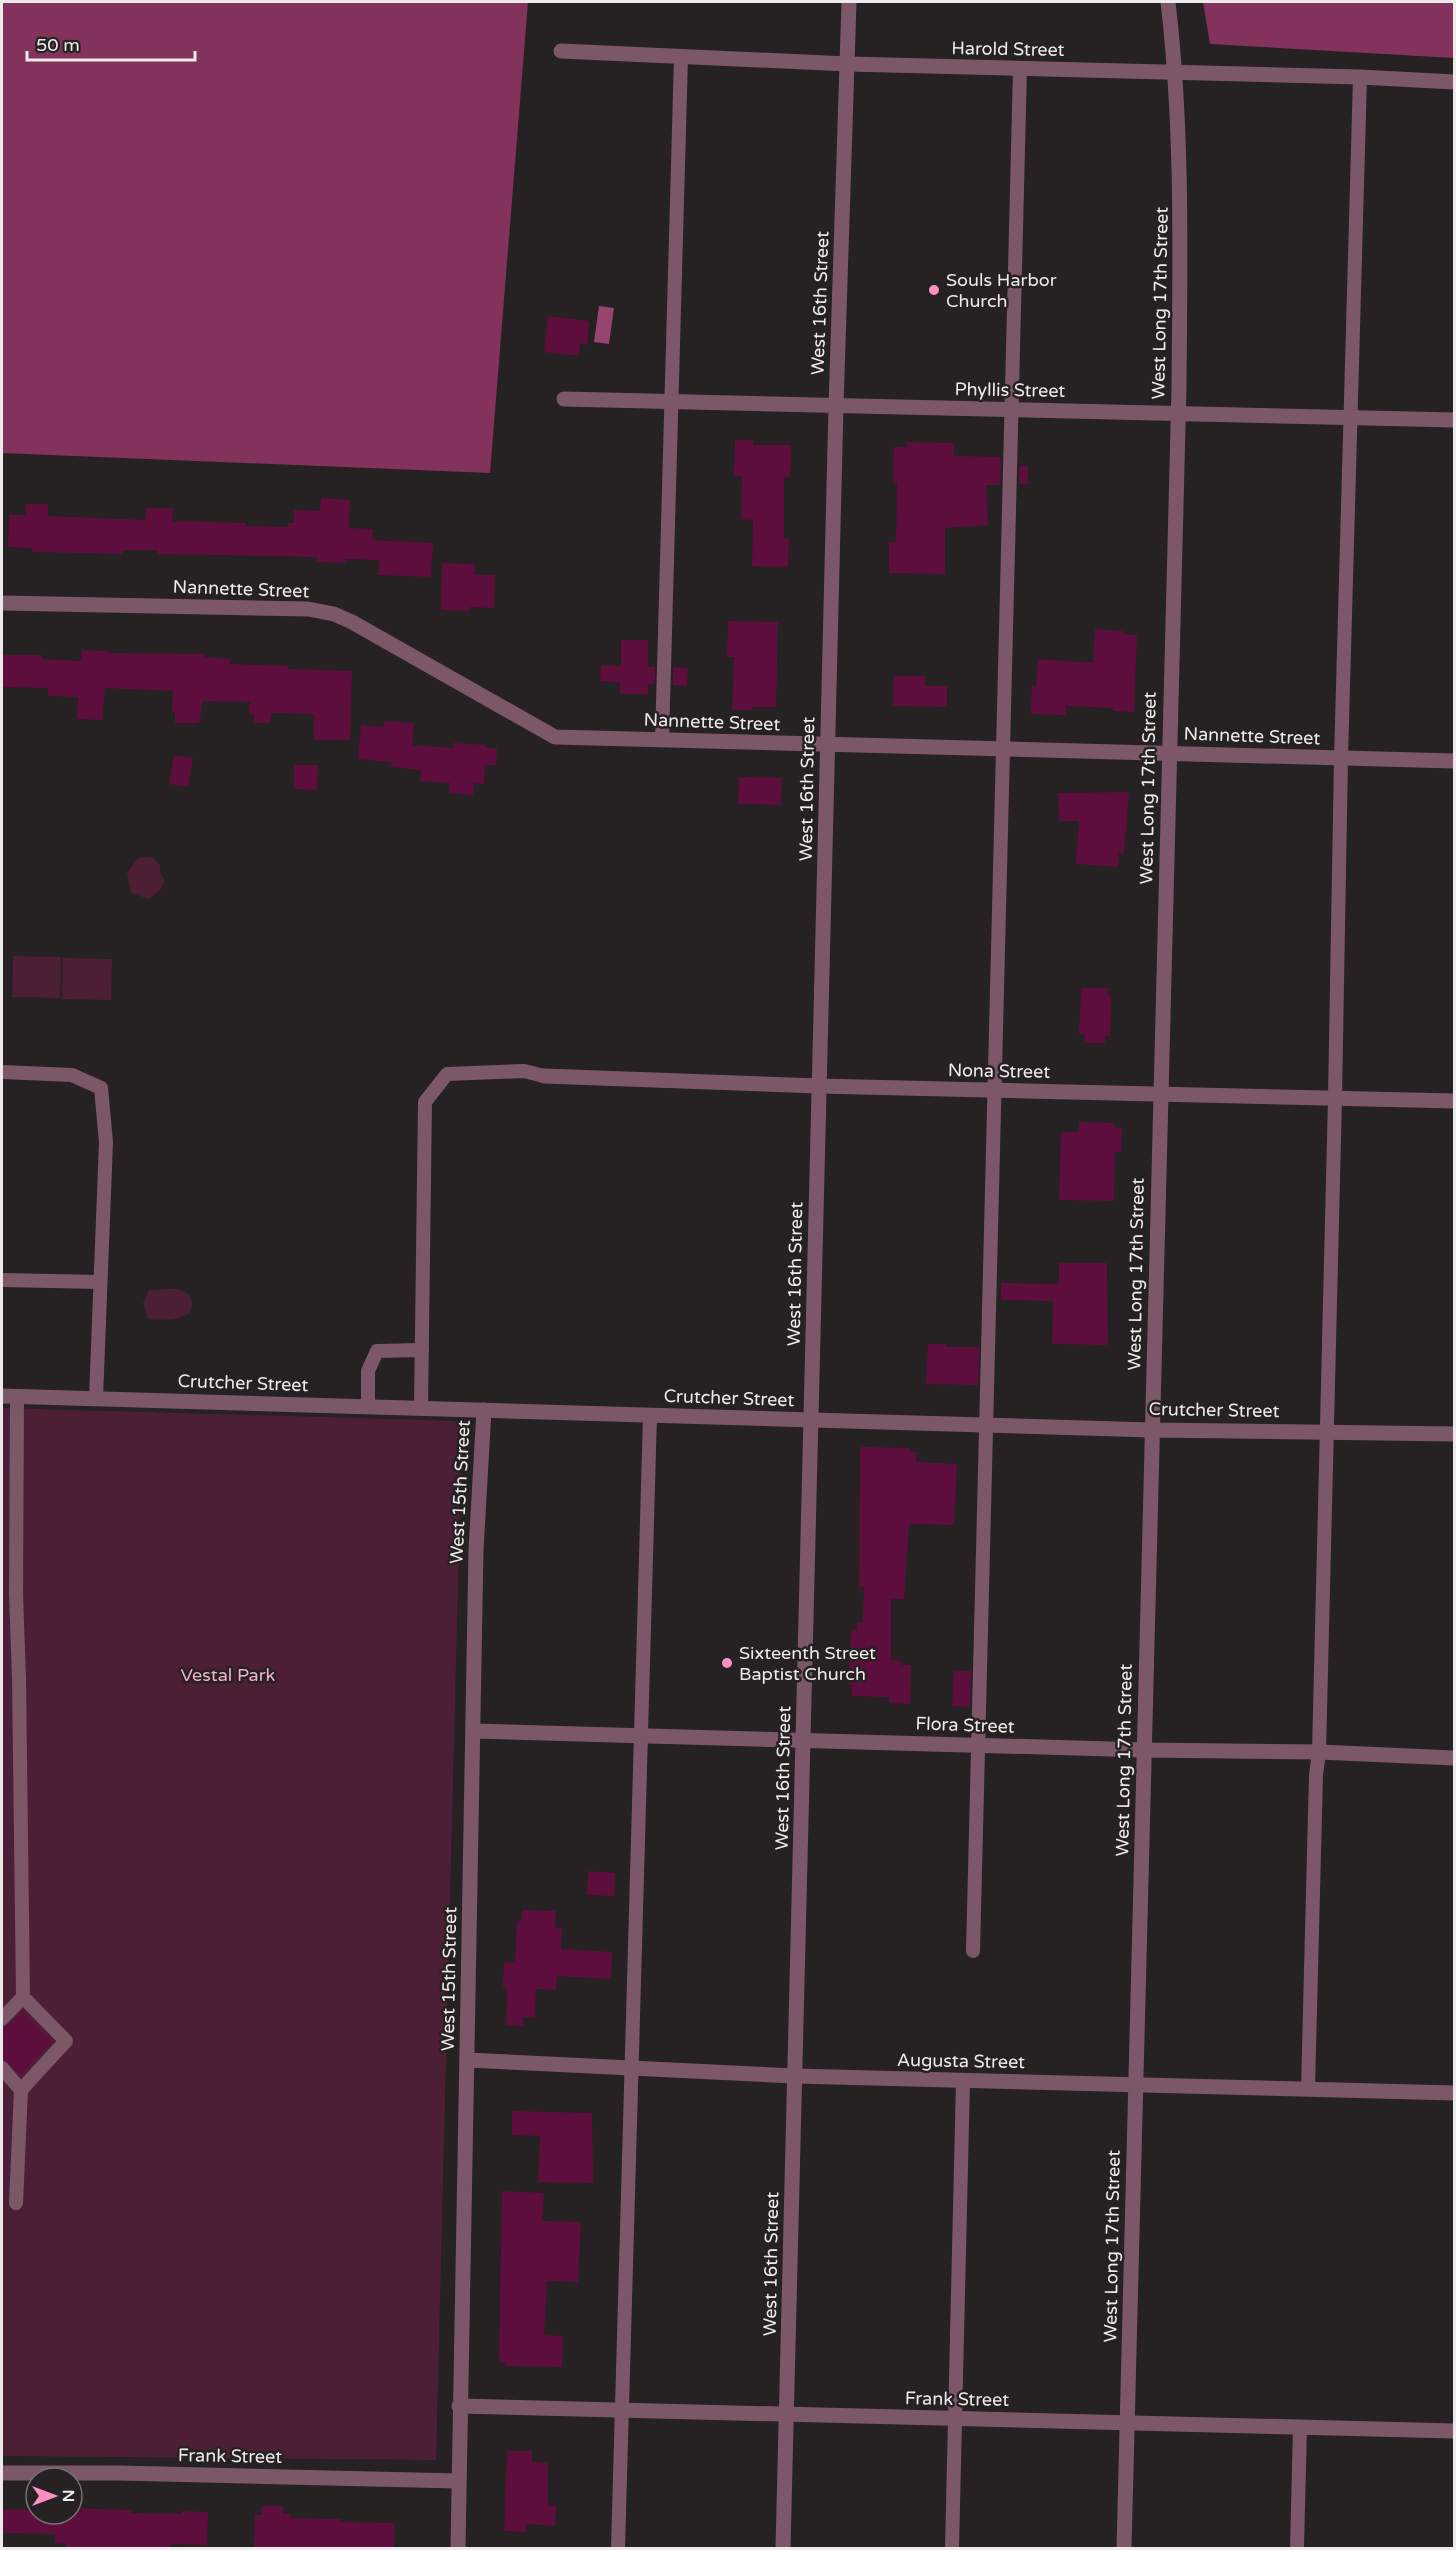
<svg xmlns="http://www.w3.org/2000/svg" width="1456" height="2550" font-family="'Varela Round',sans-serif">
<style>
.green{fill:#4c1f36}
.forest{fill:#83325c}
.water{fill:#97446e}
.building{fill:#5e0e3d}
.lines{fill:none;stroke-linecap:round;stroke-linejoin:round}
.service{stroke:#7c5768;stroke-width:14}
.minor{stroke:#7c5768;stroke-width:15}
.tertiary{stroke:#7c5768;stroke-width:15}
.poi-dot{fill:#fc8fc3;stroke:#262123;stroke-width:2}
.labels{text-anchor:middle;stroke-width:5;stroke-linejoin:round;paint-order:stroke}
.street-label{font-size:18px;fill:#edeaeb;stroke:#262123}
.poi-label{font-size:18px;fill:#edeaeb;stroke:#262123;text-anchor:start}
.park-label{font-size:18px;fill:#f4aece;stroke:#262123}
</style>
<rect width="100%" height="100%" fill="#262123"/>
<g class="green">
<polygon points="147,857 153,858 160,865 160,873 165,880 161,889 149,899 131,893 127,873 138,858"/>
<polygon points="13,956 61,957 60,998 12,997"/>
<polygon points="63,958 112,959 111,1000 62,999"/>
<path d="M149 1290C159 1290 174 1287 183 1291 188 1293 191 1298 192 1302 195 1323 159 1320 148 1319L143 1303Z"/>
<polygon points="2,1408 462,1421 436,2460 2,2456"/>
</g>
<g class="forest">
<polygon points="2,2 528,2 490,473 2,453"/>
<polygon points="1203,2 1454,2 1454,58 1210,44"/>
</g>
<polygon class="water" points="599,306 614,308 609,344 594,342"/>
<g class="building">
<polygon points="548,316 589,321 587,345 580,344 579,356 544,352"/>
<polygon points="735,440 753,440 753,445 791,445 790,477 784,477 784,538 789,538 788,567 752,566 753,520 741,519 742,476 734,476"/>
<polygon points="907,442 954,443 954,456 1001,457 1000,485 986,485 988,525 945,528 945,574 889,573 889,542 896,542 897,483 893,483 894,447 907,447"/>
<rect x="1019" y="466" width="9" height="18"/>
<polygon points="321,498 350,500 349,528 373,529 372,540 433,543 431,577 378,575 379,560 346,559 345,563 317,562 317,557 158,554 158,550 123,550 122,554 32,552 32,548 8,547 9,515 26,515 26,504 48,504 48,516 146,520 146,508 173,508 172,521 246,523 246,526 288,527 288,523 294,523 294,510 320,511"/>
<polygon points="442,563 475,564 475,575 495,575 494,608 470,607 469,611 441,610"/>
<polygon points="728,621 778,622 776,707 752,707 752,710 732,710 734,657 727,657"/>
<polygon points="1095,629 1123,631 1123,634 1137,635 1134,712 1113,711 1114,708 1066,706 1066,715 1031,714 1032,685 1036,686 1038,659 1093,663"/>
<polygon points="621,640 648,640 648,667 655,667 655,684 648,684 648,694 620,694 620,682 600,681 601,665 621,666"/>
<polygon points="82,650 107,651 107,653 204,654 204,657 230,659 230,664 288,666 288,669 352,671 350,740 314,740 314,714 271,713 270,723 253,723 254,715 249,714 250,702 203,701 199,723 175,723 175,711 172,712 173,691 105,688 102,720 77,719 78,697 48,696 48,688 2,687 2,655 42,655 42,659 81,661"/>
<polygon points="673,667 688,668 687,686 673,685"/>
<polygon points="894,676 925,676 925,686 947,686 947,707 893,706"/>
<polygon points="384,721 414,723 412,745 453,748 453,743 486,745 485,748 497,748 496,765 485,765 484,784 474,783 473,795 449,793 450,783 420,781 421,770 391,767 392,762 358,759 361,725 383,727"/>
<polygon points="174,755 193,758 188,787 169,784"/>
<polygon points="294,765 318,765 317,790 294,789"/>
<polygon points="739,777 782,778 781,805 738,804"/>
<polygon points="1129,792 1124,853 1119,853 1118,867 1076,864 1079,821 1059,821 1058,793"/>
<polygon points="1081,988 1108,988 1107,995 1111,995 1110,1036 1105,1036 1105,1043 1084,1043 1085,1034 1079,1034"/>
<polygon points="1079,1122 1115,1123 1115,1128 1122,1128 1121,1152 1115,1152 1114,1201 1059,1200 1061,1132 1079,1132"/>
<polygon points="1059,1263 1107,1263 1108,1345 1052,1344 1053,1301 1001,1300 1001,1283 1059,1284"/>
<polygon points="928,1344 946,1344 946,1347 979,1347 978,1385 926,1384"/>
<polygon points="860,1447 910,1448 910,1452 916,1452 916,1462 957,1464 954,1525 909,1524 904,1599 891,1599 891,1660 901,1661 901,1665 911,1665 910,1704 889,1703 889,1697 852,1696 852,1685 848,1685 851,1630 857,1630 857,1622 863,1622 864,1587 859,1587"/>
<polygon points="954,1671 971,1671 970,1707 952,1706"/>
<polygon points="588,1871 615,1873 614,1896 587,1895"/>
<polygon points="522,1910 556,1911 555,1927 562,1928 561,1949 612,1952 611,1979 557,1976 556,1990 536,1989 535,2018 523,2017 523,2026 506,2025 507,1988 503,1988 504,1962 515,1963 517,1921 522,1921"/>
<polygon points="22,2011 52,2042 20,2075 2,2056 2,2028 9,2025"/>
<polygon points="512,2111 592,2113 593,2183 538,2182 540,2136 512,2135"/>
<polygon points="502,2191 544,2193 542,2221 581,2222 578,2282 547,2281 544,2335 563,2336 562,2367 505,2366 505,2362 499,2362"/>
<polygon points="507,2451 532,2451 532,2462 548,2463 548,2505 556,2506 555,2526 526,2524 526,2532 504,2531"/>
<polygon points="262,2506 283,2506 282,2514 291,2514 291,2518 341,2519 341,2522 395,2523 394,2548 254,2548 255,2515 262,2515"/>
<polygon points="72,2508 131,2510 131,2513 182,2514 182,2511 208,2512 207,2545 171,2544 171,2548 66,2548 66,2544 55,2543 55,2534 2,2533 2,2509 36,2510 36,2514 72,2514"/>
</g>
<g class="lines">
<g class="service">
<polyline points="662,740 681,57"/>
<polyline points="2,1072 72,1075 101,1088 106,1142 96,1398"/>
<polyline points="2,1280 100,1282"/>
<polyline points="368,1406 368,1371 377,1351 422,1350"/>
<polyline points="421,1408 425,1102 447,1074 524,1071 544,1076"/>
<polyline points="973,1951 1020,69"/>
<polyline points="2,2019 23,1997"/>
<polyline points="2,2068 21,2090"/>
<polyline points="1308,2088 1316,1775 1319,1752 1335,1098 1341,758 1360,77"/>
<polyline points="16,2203 21,2090 66,2041 23,1997 19,1678 16,1594 17,1396"/>
<polyline points="618,2548 650,1415"/>
<polyline points="952,2548 963,2081"/>
<polyline points="1297,2548 1300,2428"/>
</g>
<g class="minor">
<polyline points="561,51 848,64 1360,77 1454,82"/>
<polyline points="564,399 1454,420"/>
<polyline points="2,603 308,609 334,614 352,622 555,737 1454,761"/>
<polyline points="544,1076 819,1086 1454,1101"/>
<polyline points="474,1731 1144,1750 1319,1752 1454,1758"/>
<polyline points="467,2060 795,2076 1454,2093"/>
<polyline points="459,2406 1454,2431"/>
<polyline points="2,2473 120,2473 458,2481"/>
<polyline points="458,2548 476,1550 484,1410"/>
<path d="M1124 2548 1179 388C1180 259 1183 130 1168 2"/>
</g>
<g class="tertiary">
<polyline points="2,1396 1152,1430 1454,1434"/>
<polyline points="783,2548 836,406 849,2"/>
</g>
</g>
<g class="poi-dot">
<circle cx="934" cy="290" r="6"/>
<circle cx="727" cy="1663" r="6"/>
</g>
<g class="labels">
<g class="street-label">
<text transform="translate(1008 49) rotate(1)" y="6">Harold Street</text>
<text transform="translate(820 303) rotate(-88)" y="6">West 16th Street</text>
<text transform="translate(1160 303) rotate(-89)" y="6">West Long 17th Street</text>
<text transform="translate(1010 390) rotate(1)" y="6">Phyllis Street</text>
<text transform="translate(241 589) rotate(2)" y="6">Nannette Street</text>
<text transform="translate(712 722) rotate(2)" y="6">Nannette Street</text>
<text transform="translate(1252 736) rotate(2)" y="6">Nannette Street</text>
<text transform="translate(1148 788) rotate(-89)" y="6">West Long 17th Street</text>
<text transform="translate(807 789) rotate(-89)" y="6">West 16th Street</text>
<text transform="translate(999 1071) rotate(1)" y="6">Nona Street</text>
<text transform="translate(795 1274) rotate(-89)" y="6">West 16th Street</text>
<text transform="translate(1136 1274) rotate(-89)" y="6">West Long 17th Street</text>
<text transform="translate(243 1383) rotate(2)" y="6">Crutcher Street</text>
<text transform="translate(729 1398) rotate(2)" y="6">Crutcher Street</text>
<text transform="translate(1214 1410) rotate(1)" y="6">Crutcher Street</text>
<text transform="translate(460 1492) rotate(-87)" y="6">West 15th Street</text>
<text transform="translate(965 1725) rotate(2)" y="6">Flora Street</text>
<text transform="translate(1124 1760) rotate(-89)" y="6">West Long 17th Street</text>
<text transform="translate(783 1778) rotate(-89)" y="6">West 16th Street</text>
<text transform="translate(449 1979) rotate(-89)" y="6">West 15th Street</text>
<text transform="translate(961 2061) rotate(1)" y="6">Augusta Street</text>
<text transform="translate(1112 2246) rotate(-89)" y="6">West Long 17th Street</text>
<text transform="translate(771 2264) rotate(-89)" y="6">West 16th Street</text>
<text transform="translate(957 2399) rotate(1)" y="6">Frank Street</text>
<text transform="translate(230 2456) rotate(1)" y="6">Frank Street</text>
</g>
<g class="poi-label">
<text x="946" y="286">Souls Harbor<tspan x="946" dy="21">Church</tspan></text>
<text x="739" y="1659">Sixteenth Street<tspan x="739" dy="21">Baptist Church</tspan></text>
</g>
<g class="park-label">
<text x="228" y="1681">Vestal Park</text>
</g>
</g>
<rect width="1456" height="2550" fill="none" stroke="#edeaeb" stroke-width="6"/>
<g transform="translate(54 2496) rotate(90)"><circle r="28" fill="#262123" stroke="#767173" stroke-width="1.5"/>
<path d="M0-4.5L10 22L0 15L-10 22Z" fill="#fc8fc3"/>
<text y="-9" font-size="16" font-weight="bold" text-anchor="middle" fill="#edeaeb">N</text>
</g>
<path d="M27 51v9h168v-9" fill="none" stroke="#edeaeb" stroke-width="3"/>
<text x="36" y="51" font-size="18" fill="#edeaeb" stroke="#262123" stroke-width="4.5" paint-order="stroke">50 m</text>
</svg>
